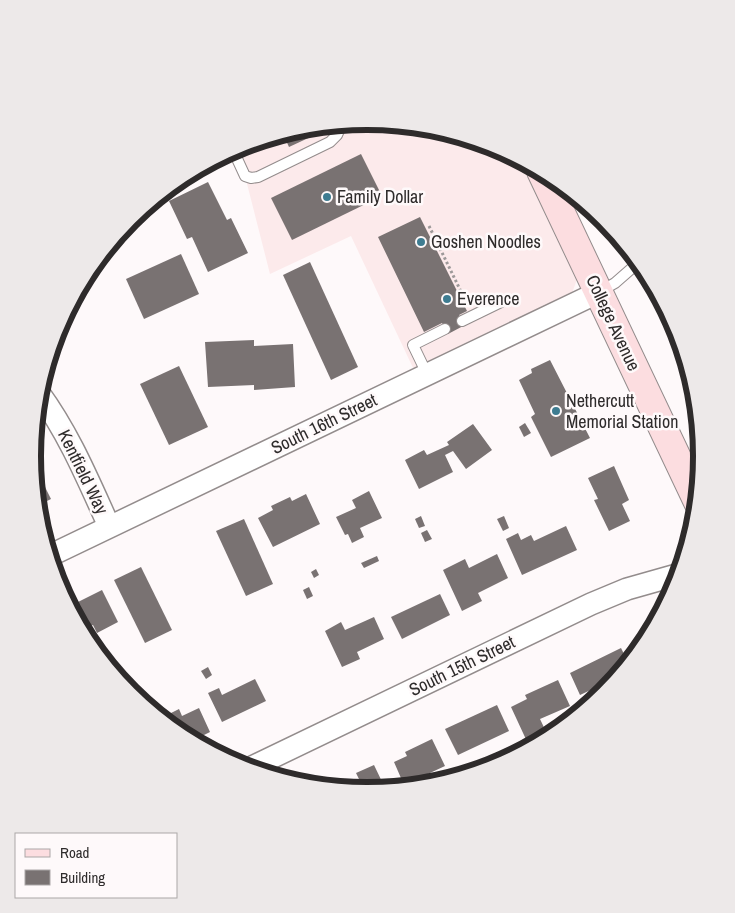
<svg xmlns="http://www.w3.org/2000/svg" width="735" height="913" font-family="'Archivo Narrow',sans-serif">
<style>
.built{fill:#fceaeb}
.building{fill:#797272}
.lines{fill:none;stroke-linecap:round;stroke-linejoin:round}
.service-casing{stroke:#938c8c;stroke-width:12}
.minor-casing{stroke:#938c8c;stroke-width:24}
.secondary-casing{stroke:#938c8c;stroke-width:30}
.path{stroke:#9d9999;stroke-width:3;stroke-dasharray:2.5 2.5;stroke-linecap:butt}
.service{stroke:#fff;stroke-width:10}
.minor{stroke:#fff;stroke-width:21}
.secondary{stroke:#fcdde0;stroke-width:28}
.poi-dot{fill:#3e7c91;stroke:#fef9fa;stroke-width:2}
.labels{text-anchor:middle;stroke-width:5;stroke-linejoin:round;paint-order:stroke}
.poi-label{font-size:18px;fill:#2e2b2b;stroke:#fef9fa;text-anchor:start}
.street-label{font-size:18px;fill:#2e2b2b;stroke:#fef9fa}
.rim{fill:none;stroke:#2e2b2b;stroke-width:6}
</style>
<rect width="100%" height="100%" fill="#fef9fa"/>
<polygon class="built" points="368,122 433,128 496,147 526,163 578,277 572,293 414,370 351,236 270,274 245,176 233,150 240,147 302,128"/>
<g class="building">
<polygon points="331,125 332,127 289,147 283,134 302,128"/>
<polygon points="262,140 240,152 238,148 240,147"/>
<polygon points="361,154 382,196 292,240 271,198"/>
<polygon points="208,182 227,220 231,218 248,253 208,272 192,237 187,239 169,201"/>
<polygon points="420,217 467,311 459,315 465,325 448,334 442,323 424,332 378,237"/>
<polygon points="181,254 199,294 144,319 126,279"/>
<polygon points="310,262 358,367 331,380 283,275"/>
<polygon points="654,285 677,329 680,337 673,340 648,288"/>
<polygon points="254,340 254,346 293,344 295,387 254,390 254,385 208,387 205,342"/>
<polygon points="550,360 590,438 551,457 531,417 535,414 519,380 532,373 531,369"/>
<polygon points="179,366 208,427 169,445 140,384"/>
<polygon points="525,423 531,433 524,437 519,427"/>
<polygon points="473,424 492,450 466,469 453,451 445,455 453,472 419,489 405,460 424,450 427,455 449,445 447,442"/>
<polygon points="33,463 51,499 37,506 34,469"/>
<polygon points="614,466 629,500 622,504 630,521 609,531 594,500 598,499 588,478"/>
<polygon points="369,491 382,518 360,528 364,537 352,543 348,534 345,535 336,517 356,508 352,500"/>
<polygon points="306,494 320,524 273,547 258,518 273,510 271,506 290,497 292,501"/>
<polygon points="421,516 425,526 419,528 415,519"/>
<polygon points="504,516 509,528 503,531 497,519"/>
<polygon points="244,519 273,584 246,596 216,531"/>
<polygon points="566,526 577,550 522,575 506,539 518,533 521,540 531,535 534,541"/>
<polygon points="427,530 432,539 425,542 421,533"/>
<polygon points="497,554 508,578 478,593 482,601 462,611 443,570 465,559 469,568"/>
<polygon points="377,556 379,561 364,568 361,563"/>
<polygon points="141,567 172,630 145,643 114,580"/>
<polygon points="316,569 319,575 314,578 311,572"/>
<polygon points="309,587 313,596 307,599 303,590"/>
<polygon points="102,590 118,622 97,633 93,625 82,630 70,606"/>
<polygon points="440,594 450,615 402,639 391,617"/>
<polygon points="374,617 384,639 357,652 360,659 342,667 325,631 341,622 345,630"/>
<polygon points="621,648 629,664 604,694 599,697 595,688 580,695 570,673"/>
<polygon points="208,667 212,675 206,679 201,671"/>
<polygon points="255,679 266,701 222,722 208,693 219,688 222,695"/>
<polygon points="558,680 570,706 540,719 549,738 530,748 511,707 527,699 525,695"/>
<polygon points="497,705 509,731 458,755 445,729"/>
<polygon points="199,708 210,732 192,741 181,735 167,724 173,721 169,714 179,709 182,716"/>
<polygon points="432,739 445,766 404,785 394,762 407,756 405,752"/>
<polygon points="374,765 386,790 367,791 340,789 359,779 356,773"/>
</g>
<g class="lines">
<g class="service-casing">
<g id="service">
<polyline points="233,150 245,176 251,178 258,177 330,142 337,135 342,124"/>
<polyline points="599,292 615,283 639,262"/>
<polyline points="462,321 501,302"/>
<polyline points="427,374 413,345 445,329"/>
</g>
</g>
<g class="minor-casing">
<g id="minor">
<path d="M39 393C69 434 88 480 109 526"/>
<polyline points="49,556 599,292"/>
<polyline points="248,769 591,604 627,589 680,574"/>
</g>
</g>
<g class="secondary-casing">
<polyline id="secondary" points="541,171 698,502"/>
</g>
<polyline class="path" points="429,226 468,306"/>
<use href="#service" class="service"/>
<use href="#minor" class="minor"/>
<use href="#secondary" class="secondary"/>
</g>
<g class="poi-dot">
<circle cx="327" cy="197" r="5"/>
<circle cx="421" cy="242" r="5"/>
<circle cx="447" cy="299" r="5"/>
<circle cx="556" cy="411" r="5"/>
</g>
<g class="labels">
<g class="poi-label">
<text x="337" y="203">Family Dollar</text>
<text x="431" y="248">Goshen Noodles</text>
<text x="457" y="305">Everence</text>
<text x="566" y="407">Nethercutt<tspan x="566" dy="21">Memorial Station</tspan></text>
</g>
<g class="street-label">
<text transform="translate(613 323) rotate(65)" y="6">College Avenue</text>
<text transform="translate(324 424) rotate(-26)" y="6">South 16th Street</text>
<text transform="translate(83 472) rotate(64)" y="6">Kentfield Way</text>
<text transform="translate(462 666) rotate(-26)" y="6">South 15th Street</text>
</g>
</g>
<path d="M0 0H735V913H0ZM41 456a326 326 0 1 1 652 0a326 326 0 1 1-652 0Z" fill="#ede9e9" fill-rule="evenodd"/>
<path class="rim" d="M41 456a326 326 0 1 1 652 0a326 326 0 1 1-652 0Z"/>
<rect x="15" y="833" width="162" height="65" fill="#fef9fa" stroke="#aba7a7"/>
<rect x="25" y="849" width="25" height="8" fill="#fcdde0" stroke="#aba7a7"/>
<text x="60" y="858" font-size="15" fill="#2e2b2b">Road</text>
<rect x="25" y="870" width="25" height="15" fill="#797272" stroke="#aba7a7"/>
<text x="60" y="883" font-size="15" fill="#2e2b2b">Building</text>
</svg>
